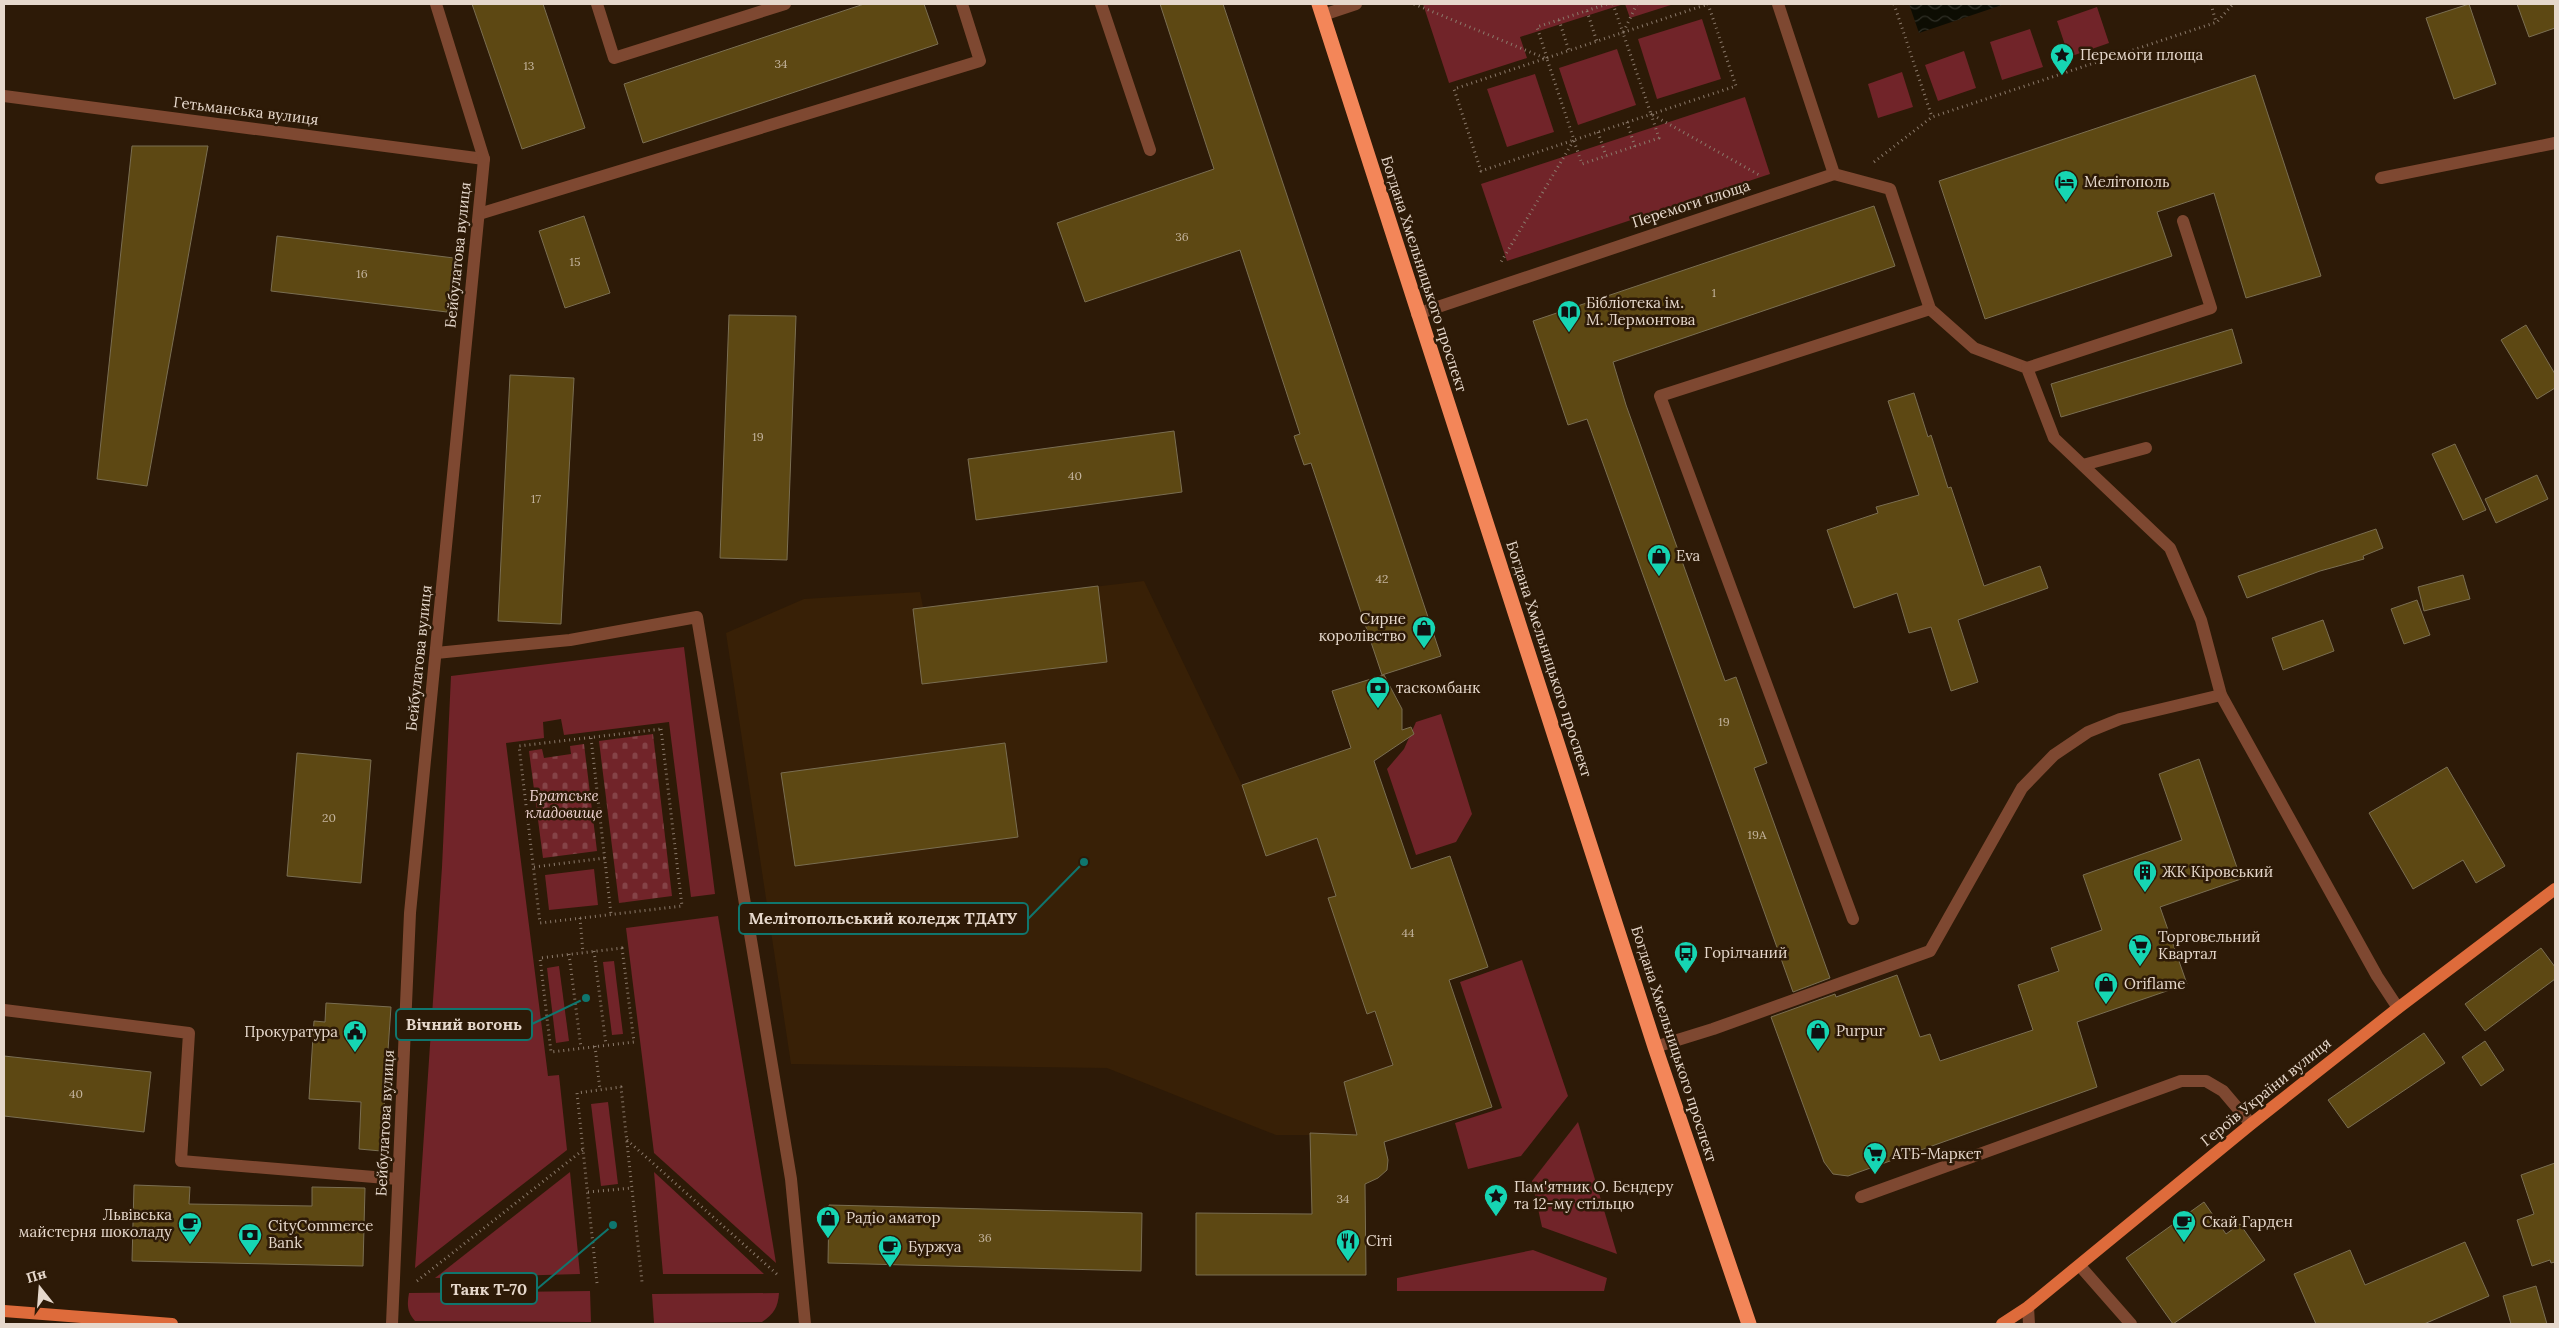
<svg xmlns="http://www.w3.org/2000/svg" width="2559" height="1328" font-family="Lora,serif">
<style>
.built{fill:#382006}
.green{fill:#712429}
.cemetery{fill:url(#cemetery-stones)}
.water{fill:url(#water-waves)}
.building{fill:#5d4813;stroke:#7a6e52}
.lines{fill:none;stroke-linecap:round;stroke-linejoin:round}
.path{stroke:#8b7a6b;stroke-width:3;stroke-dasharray:1 4;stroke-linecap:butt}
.minor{stroke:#7e4831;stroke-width:12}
.major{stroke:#de6b3b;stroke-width:12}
.highway{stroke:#f38659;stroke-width:15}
.labels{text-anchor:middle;stroke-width:5;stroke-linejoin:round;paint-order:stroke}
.number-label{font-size:12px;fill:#c4b49e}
.poi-label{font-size:15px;fill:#e6d8cc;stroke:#2d1a07;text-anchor:start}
.street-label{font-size:15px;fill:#e6d8cc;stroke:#2d1a07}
.park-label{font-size:15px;font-style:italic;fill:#eed2d1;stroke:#2d1a07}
.leader{fill:none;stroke:#0f766e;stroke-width:2}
.callout-dot{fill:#0f766e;stroke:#2d1a07;stroke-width:2}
.callout{fill:#2d1a07;stroke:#0f766e;stroke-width:2}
.callout-label{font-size:16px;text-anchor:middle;font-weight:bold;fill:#e6d8cc}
</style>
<defs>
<pattern id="cemetery-stones" width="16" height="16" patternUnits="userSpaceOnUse" patternTransform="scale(1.25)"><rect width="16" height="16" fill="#712429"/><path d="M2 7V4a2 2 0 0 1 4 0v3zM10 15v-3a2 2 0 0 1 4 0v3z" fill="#854347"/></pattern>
<pattern id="water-waves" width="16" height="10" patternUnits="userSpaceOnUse" patternTransform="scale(1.25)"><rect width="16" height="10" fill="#0d0d03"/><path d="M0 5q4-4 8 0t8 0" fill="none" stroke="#303027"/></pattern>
</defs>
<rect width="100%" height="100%" fill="#2d1a07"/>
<polygon class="built" points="1144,581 1242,785 1367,742 1411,869 1450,856 1488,967 1449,981 1492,1107 1362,1149 1357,1135 1276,1135 1107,1068 791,1064 726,633 804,599 920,592 923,607"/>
<g class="green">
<polygon points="1423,4 1624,4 1520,37 1527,58 1449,83"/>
<polygon points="1625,4 1674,4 1630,18"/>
<polygon points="2097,7 2109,43 2069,57 2057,21"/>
<polygon points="1702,19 1721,79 1657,99 1638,39"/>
<polygon points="2030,29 2043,67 2002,80 1990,42"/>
<polygon points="1617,49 1636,105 1578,125 1559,68"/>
<polygon points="1964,51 1976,88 1938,101 1925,65"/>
<polygon points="1902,72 1913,107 1878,118 1868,84"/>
<polygon points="1535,74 1554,132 1507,147 1487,89"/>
<polygon points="1745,97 1770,174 1507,261 1481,184"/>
<polygon points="684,647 715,894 691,897 669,722 564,735 561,719 543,722 544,738 506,743 548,1076 559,1075 567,1150 415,1268 442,867 451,676"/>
<polygon points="1441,714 1472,814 1456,842 1416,855 1387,769 1404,749 1416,722"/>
<polygon points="594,869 598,905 549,910 545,875"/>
<polygon points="718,916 776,1263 654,1153 626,928"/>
<polygon points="1522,960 1568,1096 1521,1156 1468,1169 1455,1123 1502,1108 1460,982"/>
<polygon points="614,961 623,1034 612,1035 603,962"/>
<polygon points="559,966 569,1041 556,1043 547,968"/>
<polygon points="608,1102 618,1184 601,1186 591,1104"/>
<polygon points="1578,1122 1617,1254 1542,1227 1532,1181"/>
<polygon points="570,1172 580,1274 435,1278"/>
<polygon points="654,1172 764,1274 663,1274"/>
<polygon points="1533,1250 1607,1278 1604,1291 1397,1291 1397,1278"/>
<path d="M590 1291 591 1322 415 1321C407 1312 407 1305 409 1293Z"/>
<path d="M779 1293C778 1307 774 1314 762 1322L654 1323 652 1294Z"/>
</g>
<g class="cemetery">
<polygon points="653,734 672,896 619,903 599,741"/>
<polygon points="584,744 597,851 543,858 529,751 542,749 544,758 571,754 570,746"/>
</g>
<polygon class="water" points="1909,4 2005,4 1919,33"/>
<g class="building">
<polygon points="472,4 543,4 585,128 522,149"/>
<polygon points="864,4 924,4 938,44 643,143 624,84"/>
<polygon points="1160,4 1223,4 1441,656 1382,675 1311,463 1304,465 1294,436 1300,434 1240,250 1085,302 1057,223 1214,169"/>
<polygon points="2469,4 2496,84 2454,99 2426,18"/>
<polygon points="2517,4 2555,4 2555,28 2529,37"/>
<polygon points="2255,75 2321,276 2246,298 2214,193 2157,212 2172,256 1985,319 1939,181"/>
<polygon points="132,146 208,146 147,486 97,479"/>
<polygon points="1874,206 1895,266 1613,362 1626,405 1725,681 1736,677 1767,763 1754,768 1830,978 1793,992 1587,419 1568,425 1533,321"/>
<polygon points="584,216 610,293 565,308 539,231"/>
<polygon points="277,236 454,258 447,312 271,291"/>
<polygon points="729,315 796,316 787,560 720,558"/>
<polygon points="2526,325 2555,374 2555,388 2537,399 2501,340"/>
<polygon points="2232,329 2242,363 2061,417 2051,384"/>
<polygon points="510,375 574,378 561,624 498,621"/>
<polygon points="1914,393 1928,437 1931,435 1948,488 1951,487 1984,586 2040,566 2048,588 1958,620 1978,682 1951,691 1931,627 1909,633 1897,593 1854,608 1827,530 1878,513 1876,507 1919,495 1888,401"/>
<polygon points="1174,431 1182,492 976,520 968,459"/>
<polygon points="2455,444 2486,510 2463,520 2432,454"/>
<polygon points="2537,475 2548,499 2496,523 2485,499"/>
<polygon points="2376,529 2383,548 2363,556 2364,559 2320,571 2247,598 2238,576"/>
<polygon points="2463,575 2470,599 2424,611 2418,587"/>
<polygon points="1098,586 1107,662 922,684 913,609"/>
<polygon points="2417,600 2430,635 2404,644 2391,609"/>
<polygon points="2323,620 2334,651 2283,670 2272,638"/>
<polygon points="1384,675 1402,709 1402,730 1411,727 1414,734 1374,761 1411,869 1450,856 1488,967 1449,980 1492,1107 1384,1142 1388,1160 1387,1170 1378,1178 1365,1184 1366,1275 1196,1275 1196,1213 1312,1214 1310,1133 1357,1135 1344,1082 1393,1065 1375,1011 1367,1014 1328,898 1336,896 1317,838 1266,856 1242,785 1351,748 1332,691"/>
<polygon points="1005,743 1018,837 795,866 781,773"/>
<polygon points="297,753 371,760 361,883 287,876"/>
<polygon points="2199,759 2241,879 2160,907 2187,984 2077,1022 2097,1087 1848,1176 1833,1174 1824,1162 1771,1017 1835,994 1836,997 1897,975 1920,1037 1930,1034 1940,1061 2033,1030 2018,985 2059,971 2051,948 2102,930 2083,875 2182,840 2159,774"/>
<polygon points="2447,767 2505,866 2476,883 2463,860 2413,889 2369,813"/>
<polygon points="2541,948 2555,967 2555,979 2485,1031 2465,1004"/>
<polygon points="326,1003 391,1007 381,1151 359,1149 361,1102 309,1099 314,1021 325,1022"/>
<polygon points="2424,1033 2445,1063 2348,1128 2328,1100"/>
<polygon points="2485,1041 2504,1070 2481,1086 2462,1057"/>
<polygon points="4,1056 151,1072 144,1132 4,1116"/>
<polygon points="2555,1163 2555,1262 2551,1263 2550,1260 2532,1266 2517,1220 2534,1214 2521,1175"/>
<polygon points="134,1185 190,1187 189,1204 312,1206 312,1187 365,1188 363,1266 132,1261"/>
<polygon points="2204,1202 2226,1234 2240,1224 2265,1260 2173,1324 2126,1258"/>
<polygon points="829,1205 1142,1213 1141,1271 828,1263"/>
<polygon points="2465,1242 2489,1296 2424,1324 2316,1324 2294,1274 2350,1250 2365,1285"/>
<polygon points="2536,1286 2547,1324 2511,1324 2503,1296"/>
</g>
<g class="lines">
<g class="path">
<polyline points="1414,4 1547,59 1574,140 1501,262"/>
<polyline points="1613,4 1623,33"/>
<polyline points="1637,4 1623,33 1651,114 1761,176"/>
<polygon points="1708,4 1736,86 1481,171 1454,89"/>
<polyline points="1894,4 1932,117"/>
<polyline points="2211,4 2216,22"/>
<polyline points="1587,11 1597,42"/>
<polyline points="1559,20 1569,51"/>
<polyline points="1547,58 1537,27 1607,4"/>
<polyline points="1627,122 1635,147"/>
<polyline points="1598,132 1606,156"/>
<polyline points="1574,141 1582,164 1659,138 1651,114"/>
<polyline points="1874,162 1932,117 2217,22 2233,4"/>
<polygon points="661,729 682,906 540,923 519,746"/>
<polyline points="591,738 611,914"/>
<polyline points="534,867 605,858"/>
<polyline points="580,918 583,953"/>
<polygon points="622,948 634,1042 551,1052 540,958"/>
<polyline points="594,951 606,1045"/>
<polyline points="569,954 581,1048"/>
<polyline points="595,1046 600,1090"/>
<polyline points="627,1140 779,1276"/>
<polyline points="588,1192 632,1188"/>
<polyline points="417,1281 583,1150"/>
<polyline points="597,1283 577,1093 621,1087 642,1282"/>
</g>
<g class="minor">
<polyline points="597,4 614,58 785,4"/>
<polyline points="1101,4 1150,150"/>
<polyline points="1323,15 1356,4"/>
<polyline points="4,96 484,159"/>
<polyline points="1834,174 1890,189 1930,309 1974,348 2027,368 2054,438 2170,548 2201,620 2221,695 2377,976 2398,1008"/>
<polyline points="2381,178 2555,143"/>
<polyline points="479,214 980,61 962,4"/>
<polyline points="1417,314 1834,174 1778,4"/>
<polyline points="2027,368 2211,308 2183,221"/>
<polyline points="2083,465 2146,448"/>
<polyline points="436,653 570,640 697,617 791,1179 805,1324"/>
<polyline points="1853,919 1660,396 1930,309"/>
<polyline points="4,1010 189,1033 181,1161 398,1179"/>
<polyline points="1655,1047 1713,1029 1930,951 2022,788 2054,755 2088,732 2120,719 2221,695"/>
<polyline points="1861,1197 2181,1081 2206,1081 2223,1091 2251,1124"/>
<polyline points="2080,1266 2131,1324"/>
<polyline points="2028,1307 2029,1324"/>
<polyline points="392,1324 410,913 484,159 436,4"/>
</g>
<g class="major">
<polyline points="4,1311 172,1324"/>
<polyline points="2002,1324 2028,1307 2251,1124 2398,1008 2555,889"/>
</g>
<polyline class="highway" points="1319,4 1655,1047 1749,1324"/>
</g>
<defs>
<g id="sight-pin" transform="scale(1.25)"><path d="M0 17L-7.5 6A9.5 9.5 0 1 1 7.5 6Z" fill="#16d5b3" stroke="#2d1a07"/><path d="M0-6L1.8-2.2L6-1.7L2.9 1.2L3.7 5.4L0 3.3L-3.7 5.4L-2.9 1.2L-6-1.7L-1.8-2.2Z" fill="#111"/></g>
<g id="hotel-pin" transform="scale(1.25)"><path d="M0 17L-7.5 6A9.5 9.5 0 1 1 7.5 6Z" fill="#16d5b3" stroke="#2d1a07"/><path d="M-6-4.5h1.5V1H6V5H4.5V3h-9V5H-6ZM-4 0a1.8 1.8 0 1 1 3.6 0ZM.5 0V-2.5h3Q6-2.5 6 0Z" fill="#111"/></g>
<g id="library-pin" transform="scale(1.25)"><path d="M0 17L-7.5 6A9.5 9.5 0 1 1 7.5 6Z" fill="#16d5b3" stroke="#2d1a07"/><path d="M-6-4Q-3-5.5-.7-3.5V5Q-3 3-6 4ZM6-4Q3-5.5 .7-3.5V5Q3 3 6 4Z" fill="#111"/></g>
<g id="shop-pin" transform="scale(1.25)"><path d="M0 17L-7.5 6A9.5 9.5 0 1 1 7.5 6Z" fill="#16d5b3" stroke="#2d1a07"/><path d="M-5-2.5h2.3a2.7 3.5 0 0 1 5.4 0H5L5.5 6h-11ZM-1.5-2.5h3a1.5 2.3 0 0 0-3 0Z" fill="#111"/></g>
<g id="bank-pin" transform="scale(1.25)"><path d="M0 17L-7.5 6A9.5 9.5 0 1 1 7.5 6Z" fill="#16d5b3" stroke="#2d1a07"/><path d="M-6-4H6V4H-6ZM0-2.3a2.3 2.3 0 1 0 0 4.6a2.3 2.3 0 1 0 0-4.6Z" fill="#111"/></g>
<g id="building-pin" transform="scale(1.25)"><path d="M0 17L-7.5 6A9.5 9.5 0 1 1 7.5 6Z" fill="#16d5b3" stroke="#2d1a07"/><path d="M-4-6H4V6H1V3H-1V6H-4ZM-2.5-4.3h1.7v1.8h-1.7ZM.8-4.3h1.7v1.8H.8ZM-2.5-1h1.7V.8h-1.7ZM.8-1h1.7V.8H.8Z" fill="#111"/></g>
<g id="supermarket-pin" transform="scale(1.25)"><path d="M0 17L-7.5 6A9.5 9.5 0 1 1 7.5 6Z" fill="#16d5b3" stroke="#2d1a07"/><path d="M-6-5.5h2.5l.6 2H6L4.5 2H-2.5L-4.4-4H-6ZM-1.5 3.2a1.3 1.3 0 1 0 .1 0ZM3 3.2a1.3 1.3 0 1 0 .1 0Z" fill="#111"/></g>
<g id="bus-pin" transform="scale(1.25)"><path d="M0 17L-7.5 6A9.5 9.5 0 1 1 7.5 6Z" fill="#16d5b3" stroke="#2d1a07"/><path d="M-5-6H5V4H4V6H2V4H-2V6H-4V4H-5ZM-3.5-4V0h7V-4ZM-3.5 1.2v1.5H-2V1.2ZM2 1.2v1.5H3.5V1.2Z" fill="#111"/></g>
<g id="civic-pin" transform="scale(1.25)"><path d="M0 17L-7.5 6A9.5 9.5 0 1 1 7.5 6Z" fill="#16d5b3" stroke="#2d1a07"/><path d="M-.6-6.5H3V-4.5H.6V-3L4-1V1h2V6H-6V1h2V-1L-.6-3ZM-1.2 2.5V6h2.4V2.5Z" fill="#111"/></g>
<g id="cafe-pin" transform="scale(1.25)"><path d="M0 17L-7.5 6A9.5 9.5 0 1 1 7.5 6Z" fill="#16d5b3" stroke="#2d1a07"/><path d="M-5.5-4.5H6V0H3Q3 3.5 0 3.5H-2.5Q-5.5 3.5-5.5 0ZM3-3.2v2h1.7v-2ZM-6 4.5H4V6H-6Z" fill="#111"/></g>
<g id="restaurant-pin" transform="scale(1.25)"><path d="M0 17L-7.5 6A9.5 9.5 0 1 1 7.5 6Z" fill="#16d5b3" stroke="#2d1a07"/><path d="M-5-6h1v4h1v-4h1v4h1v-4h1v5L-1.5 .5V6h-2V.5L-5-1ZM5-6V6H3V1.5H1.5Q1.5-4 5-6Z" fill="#111"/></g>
</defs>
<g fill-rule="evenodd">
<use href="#sight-pin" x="2062" y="55"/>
<use href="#hotel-pin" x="2066" y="182"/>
<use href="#library-pin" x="1569" y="312"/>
<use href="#shop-pin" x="1659" y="556"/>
<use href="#shop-pin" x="1424" y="628"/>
<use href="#bank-pin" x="1378" y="688"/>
<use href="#building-pin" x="2145" y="872"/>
<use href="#supermarket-pin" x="2140" y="946"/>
<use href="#bus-pin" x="1686" y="953"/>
<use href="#shop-pin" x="2106" y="984"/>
<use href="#shop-pin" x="1818" y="1031"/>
<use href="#civic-pin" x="355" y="1032"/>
<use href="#supermarket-pin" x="1875" y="1154"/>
<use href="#sight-pin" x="1496" y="1196"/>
<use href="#shop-pin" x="828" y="1218"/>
<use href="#cafe-pin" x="2184" y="1222"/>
<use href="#cafe-pin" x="190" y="1224"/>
<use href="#bank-pin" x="250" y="1235"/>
<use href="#restaurant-pin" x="1348" y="1241"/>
<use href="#cafe-pin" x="890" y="1247"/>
</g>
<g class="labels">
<g class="number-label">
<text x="781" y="68">34</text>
<text x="529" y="70">13</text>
<text x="1182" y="241">36</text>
<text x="575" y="266">15</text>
<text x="362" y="278">16</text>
<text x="1714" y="297">1</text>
<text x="758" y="441">19</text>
<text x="1075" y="480">40</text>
<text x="536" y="503">17</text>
<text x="1382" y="583">42</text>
<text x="1724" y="726">19</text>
<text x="329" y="822">20</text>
<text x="1757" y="839">19А</text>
<text x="1408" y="937">44</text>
<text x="76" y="1098">40</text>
<text x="1343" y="1203">34</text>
<text x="985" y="1242">36</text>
</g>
<g class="poi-label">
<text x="2080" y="60">Перемоги площа</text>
<text x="2084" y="187">Мелітополь</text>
<text x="1586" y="308">Бібліотека ім.<tspan x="1586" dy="17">М. Лермонтова</tspan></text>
<text x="1676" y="561">Eva</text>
<text x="1406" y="624" text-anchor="end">Сирне<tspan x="1406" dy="17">королівство</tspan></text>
<text x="1396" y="693">таскомбанк</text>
<text x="2162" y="877">ЖК Кіровський</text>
<text x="2158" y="942">Торговельний<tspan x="2158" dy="17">Квартал</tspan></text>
<text x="1704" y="958">Горілчаний</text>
<text x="2124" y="989">Oriflame</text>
<text x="1836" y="1036">Purpur</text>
<text x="338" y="1037" text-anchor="end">Прокуратура</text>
<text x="1892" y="1159">АТБ-Маркет</text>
<text x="1514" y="1192">Пам'ятник О. Бендеру<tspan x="1514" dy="17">та 12-му стільцю</tspan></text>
<text x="172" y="1220" text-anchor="end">Львівська<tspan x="172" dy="17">майстерня шоколаду</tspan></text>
<text x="846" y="1223">Радіо аматор</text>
<text x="2202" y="1227">Скай Гарден</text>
<text x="268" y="1231">CityCommerce<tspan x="268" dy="17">Bank</tspan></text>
<text x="1366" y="1246">Сіті</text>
<text x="908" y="1252">Буржуа</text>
</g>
<g class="street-label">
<text transform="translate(246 111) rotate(7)" y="5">Гетьманська вулиця</text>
<text transform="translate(1691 204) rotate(-18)" y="5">Перемоги площа</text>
<text transform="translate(458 255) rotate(-84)" y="5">Бейбулатова вулиця</text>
<text transform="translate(1424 274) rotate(72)" y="5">Богдана Хмельницького проспект</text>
<text transform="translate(419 658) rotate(-84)" y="5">Бейбулатова вулиця</text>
<text transform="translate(1549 659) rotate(72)" y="5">Богдана Хмельницького проспект</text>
<text transform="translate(1674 1044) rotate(72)" y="5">Богдана Хмельницького проспект</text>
<text transform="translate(2266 1092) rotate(-39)" y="5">Героїв України вулиця</text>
<text transform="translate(385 1123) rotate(-87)" y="5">Бейбулатова вулиця</text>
</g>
<g class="park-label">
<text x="564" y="801">Братське<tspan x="564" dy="17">кладовище</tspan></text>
</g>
</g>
<path class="leader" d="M1084 862L1028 919M586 998L532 1024M613 1225L537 1289"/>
<g class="callout-dot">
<circle cx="1084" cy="862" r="5"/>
<circle cx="586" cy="998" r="5"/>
<circle cx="613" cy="1225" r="5"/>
</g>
<g class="callout">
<rect x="739" y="903" width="289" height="31" rx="5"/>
<rect x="396" y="1009" width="136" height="31" rx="5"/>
<rect x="441" y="1273" width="96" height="31" rx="5"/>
</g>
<g class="callout-label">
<text x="883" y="924">Мелітопольський коледж ТДАТУ</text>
<text x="464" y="1030">Вічний вогонь</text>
<text x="489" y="1295">Танк Т-70</text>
</g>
<rect width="2559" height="1328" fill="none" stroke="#e6d8cc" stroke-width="10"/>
<g transform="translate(40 1288) rotate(343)" stroke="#2d1a07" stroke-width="4" paint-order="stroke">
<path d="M0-4L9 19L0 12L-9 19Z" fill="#e6d8cc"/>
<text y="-8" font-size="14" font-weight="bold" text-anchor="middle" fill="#e6d8cc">Пн</text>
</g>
</svg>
